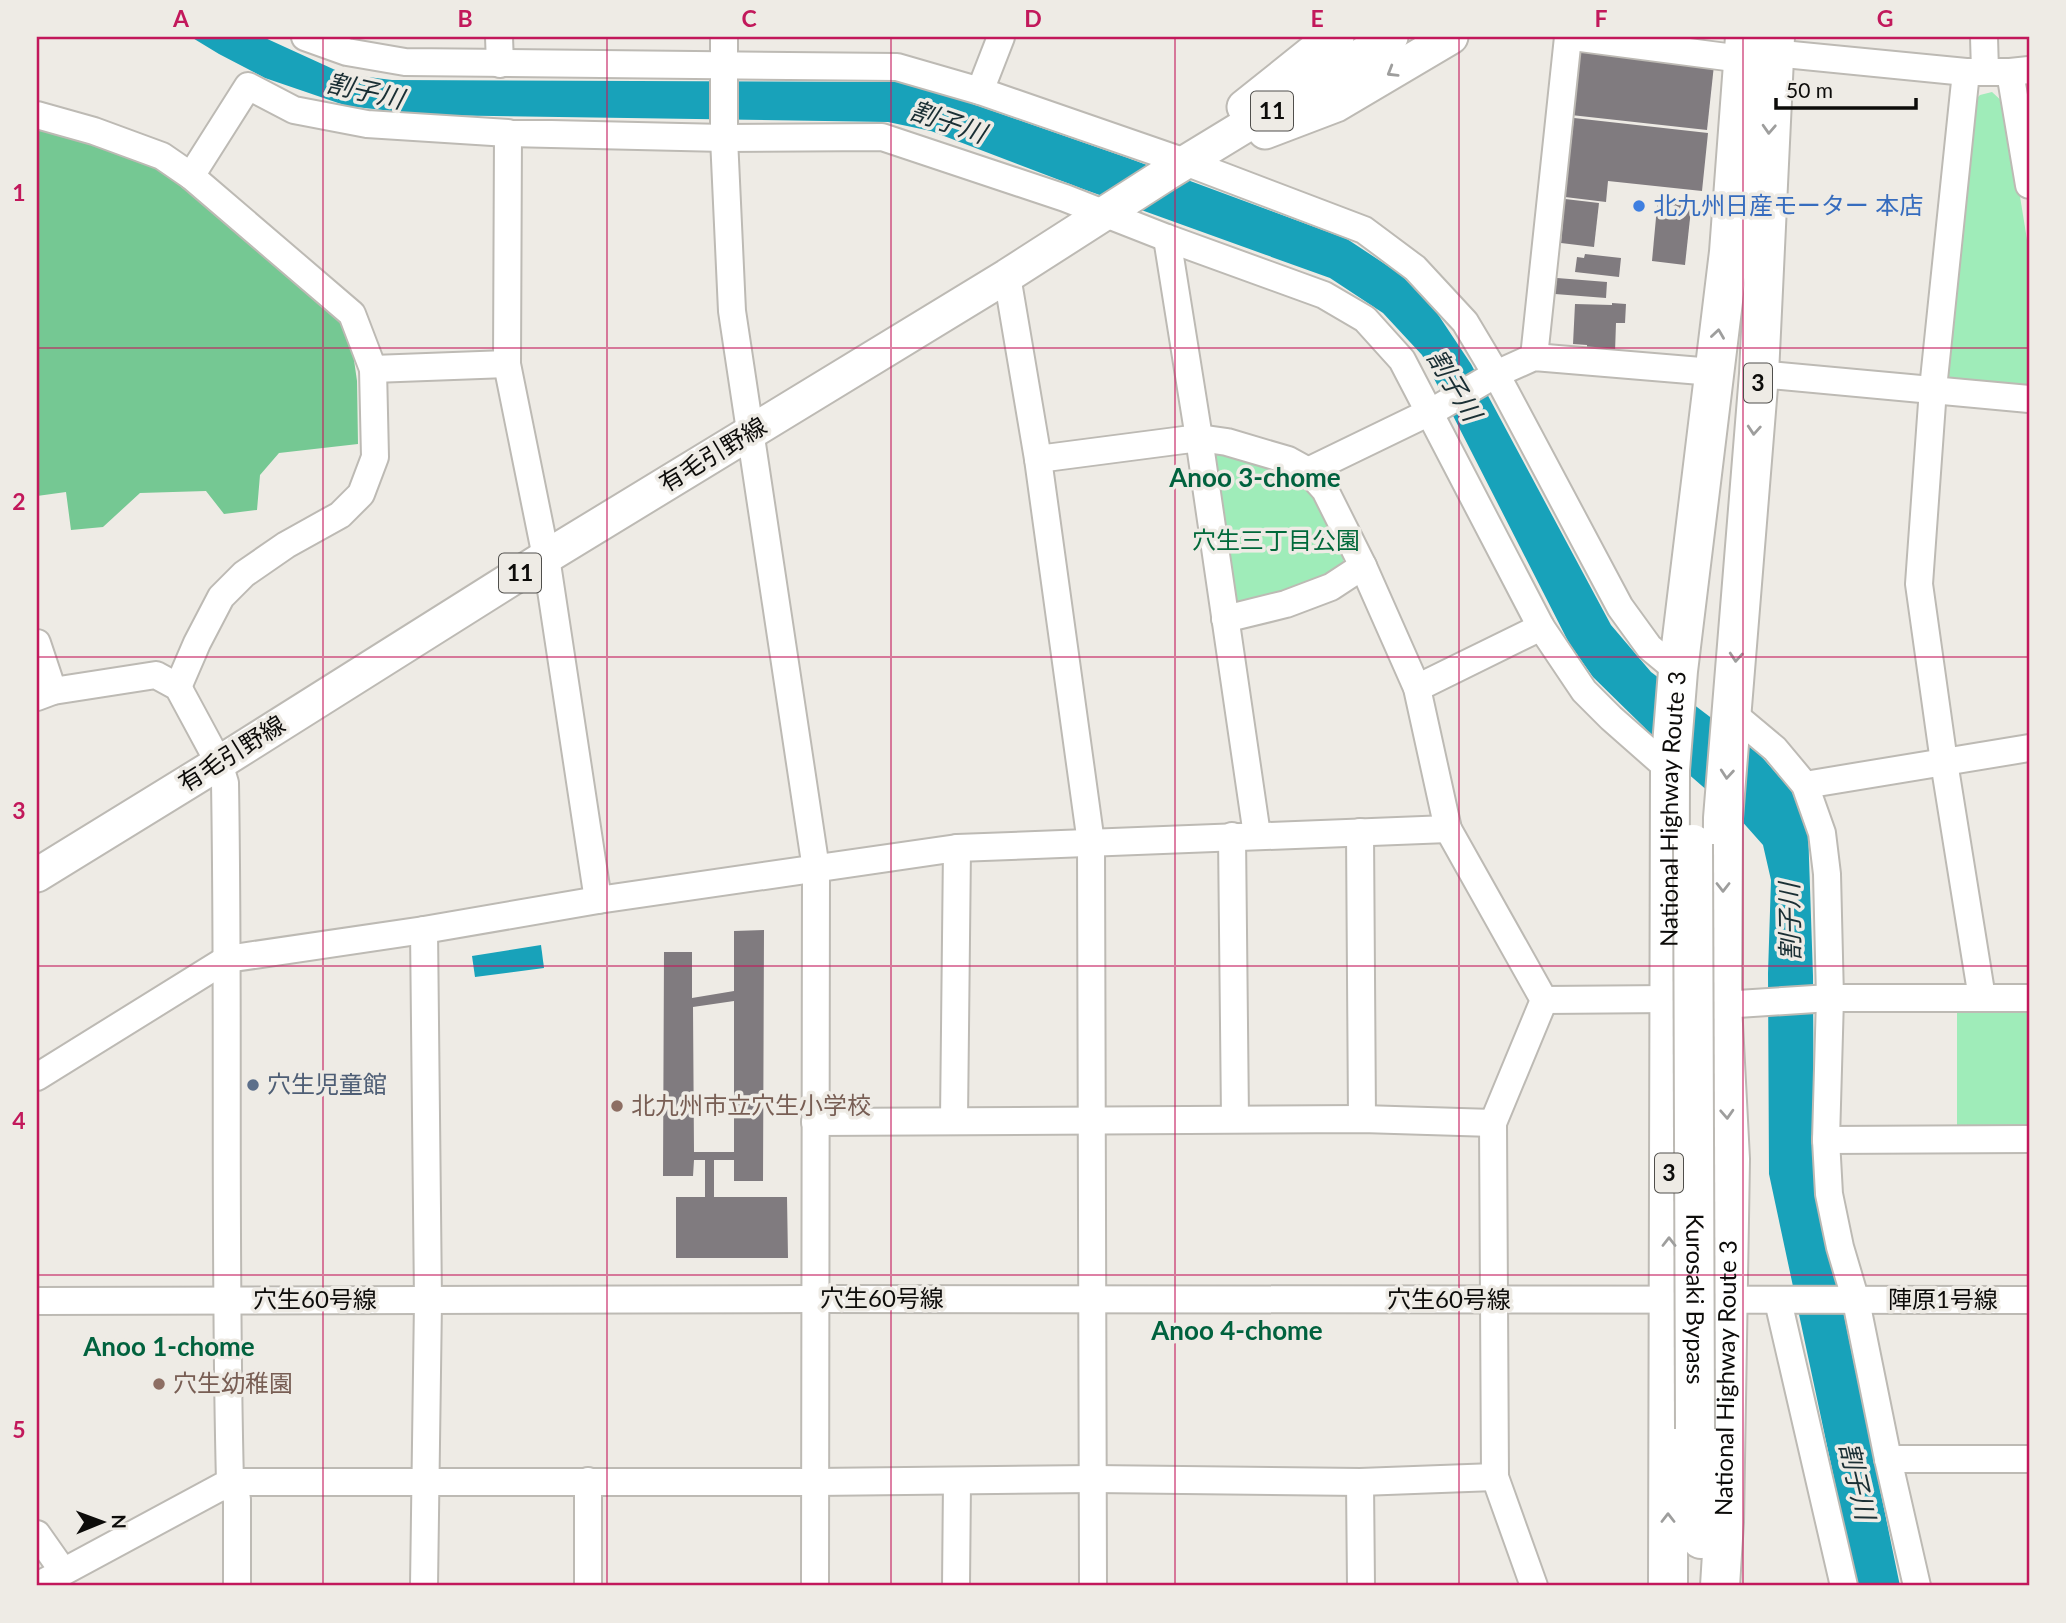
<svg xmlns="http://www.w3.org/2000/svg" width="2066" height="1623" font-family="Lato,'Noto Sans JP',sans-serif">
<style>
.green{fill:#9fecb9}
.forest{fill:#75c893}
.water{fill:#18a2ba}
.building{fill:#807b7f;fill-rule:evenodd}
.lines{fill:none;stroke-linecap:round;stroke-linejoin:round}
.minor-casing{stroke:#bdbab4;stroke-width:30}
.major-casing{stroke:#bdbab4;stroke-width:37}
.highway-casing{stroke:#bdbab4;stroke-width:42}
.minor{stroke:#fff;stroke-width:26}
.major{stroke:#fff;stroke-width:33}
.highway{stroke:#fff;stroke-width:38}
.highway-bridge-casing{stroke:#bdbab4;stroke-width:42;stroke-linecap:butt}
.highway-bridge{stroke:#fff;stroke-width:38}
.oneway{stroke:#9e9e9d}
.grid{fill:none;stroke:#c2185b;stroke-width:2;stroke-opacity:0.55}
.shop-dot{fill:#3f7fe0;stroke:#eeebe5;stroke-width:2.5}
.service-dot{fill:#5c6f8a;stroke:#eeebe5;stroke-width:2.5}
.education-dot{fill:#8d6e63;stroke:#eeebe5;stroke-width:2.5}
.labels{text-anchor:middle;stroke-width:7;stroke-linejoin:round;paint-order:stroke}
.shield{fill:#eeebe5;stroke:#504f4c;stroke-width:2}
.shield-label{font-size:23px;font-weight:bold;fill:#0d0c0a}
.shop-label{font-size:24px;fill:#366cbe;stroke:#eeebe5;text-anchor:start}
.street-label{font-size:24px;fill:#0d0c0a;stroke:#eeebe5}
.park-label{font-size:24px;fill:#01693a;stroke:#eeebe5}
.service-label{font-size:24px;fill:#4e5e75;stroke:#eeebe5;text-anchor:start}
.education-label{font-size:24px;fill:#785e54;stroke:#eeebe5;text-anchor:start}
.water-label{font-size:26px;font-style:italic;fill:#1a2f34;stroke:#eeebe5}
.neighbourhood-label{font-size:26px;font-weight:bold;fill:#01623e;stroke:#eeebe5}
.neatline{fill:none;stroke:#c2185b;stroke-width:2.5}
.grid-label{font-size:23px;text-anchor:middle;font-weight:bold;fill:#c2185b}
</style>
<rect width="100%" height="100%" fill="#eeebe5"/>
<g class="green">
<polygon points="1992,92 2005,104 2029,252 2029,387 1952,383 1947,371 1973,102 1980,95"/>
<polygon points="1217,452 1273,469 1310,492 1344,558 1341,568 1307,589 1240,608 1232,601 1210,459"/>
<polygon points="1957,1011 2029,1011 2029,1131 1957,1132"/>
</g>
<polygon class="forest" points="37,120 160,162 348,318 357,381 358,444 279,453 260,475 257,510 224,514 206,491 140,493 103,527 71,530 66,492 37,496"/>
<g class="water">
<polygon points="191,37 263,37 344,74 392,80 898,82 947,95 1128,158 1347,239 1400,274 1431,304 1471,364 1611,625 1651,672 1760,755 1792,791 1808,829 1813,976 1814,1170 1900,1586 1857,1586 1769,1174 1768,973 1771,880 1763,845 1739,818 1671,759 1644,727 1593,677 1569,643 1422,355 1383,313 1330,278 1083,189 931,131 888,122 427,115 347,106 265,78 219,54"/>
<polygon points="541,945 544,968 475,977 472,956"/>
</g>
<g class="building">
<polygon points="1583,50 1714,65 1707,130 1571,115 1577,56"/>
<polygon points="1574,118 1708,133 1702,191 1608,181 1606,202 1565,197"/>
<polygon points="1658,196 1692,200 1685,265 1652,261"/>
<polygon points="1565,199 1599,203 1594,247 1561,243"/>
<polygon points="1585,254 1621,258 1619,277 1575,272 1577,257 1584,258"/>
<polygon points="1557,278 1607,282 1606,298 1555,294"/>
<polygon points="1612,303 1626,304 1625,323 1616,323 1615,352 1587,351 1587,345 1573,344 1575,304 1612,305"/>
<path d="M764 930 763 1181H734V1160H714V1197H787L788 1258H676V1197H705V1160H694L693 1176H663L664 952H692V998L734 991V931ZM734 1001V1152H694L693 1007Z"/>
</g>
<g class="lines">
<g class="minor-casing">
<g id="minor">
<polyline points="305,37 347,52 405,62 897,67 980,91 1188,163 1364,230 1415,268 1465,322 1496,374 1620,607 1649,647 1678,671"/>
<polyline points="499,37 500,64"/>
<polyline points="724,37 724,138 732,311 816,869 815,1586"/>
<polyline points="1573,37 1742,59"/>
<polyline points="1984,37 1985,71"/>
<polyline points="1773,53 1966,72 2010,72 2029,70"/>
<polyline points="1966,72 1933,389 1919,584 1944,762 1982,998"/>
<polyline points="2010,72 2029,185"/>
<polyline points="980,91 1001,37"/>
<polyline points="37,115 94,131 162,156 191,176 352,314 373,369 375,457 361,494 340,515 286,545 244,574 221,597 197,643 178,687"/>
<polyline points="508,133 507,364 546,557 598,900"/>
<polyline points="191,176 248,86 294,110 367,124 508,133 724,138 882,137 1065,198 1167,238 1324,295 1365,319 1402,360 1541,627 1584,691 1611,718 1670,770"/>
<polyline points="1167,238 1199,438 1257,835"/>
<polyline points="1007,276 1038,459 1091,843 1093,1586"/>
<polyline points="1534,357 1568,37"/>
<polyline points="373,369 507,364"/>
<polyline points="1759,374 2029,399"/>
<polyline points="1038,459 1199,438 1227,442 1288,460 1308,471 1325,490 1363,566 1417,688 1448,829 1544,1000 1493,1123 1495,1477 1534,1586"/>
<polyline points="1308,471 1438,408 1496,374 1534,357 1713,372"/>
<polyline points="1225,619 1286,604 1331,587 1363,566"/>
<polyline points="37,643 53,691"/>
<polyline points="1417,688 1541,627"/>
<path d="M37 697 53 691 156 675 178 687 219 763 225 783C229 1016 224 1249 230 1482L37 1586"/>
<polyline points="1732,713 1775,749 1805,785 1822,833 1827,874 1830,998 1826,1140 1829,1194 1840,1247 1856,1301 1888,1459 1917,1586"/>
<polyline points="1805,785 2029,748"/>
<polyline points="1360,832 1362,1119"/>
<polyline points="1232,836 1235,1119"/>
<polyline points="424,930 428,1301 424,1586"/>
<polyline points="1544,1000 1670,999"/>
<polyline points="1722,1005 1830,998 2029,998"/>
<polyline points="37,1077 227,959 424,930 598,900 957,848 1448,829"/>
<polyline points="954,1120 957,848"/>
<polyline points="815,1122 1362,1119 1493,1123"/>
<polyline points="1826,1140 2029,1139"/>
<polyline points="37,1301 815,1299 2029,1300"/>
<polyline points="1778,1301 1844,1586"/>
<polyline points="1888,1459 2029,1459"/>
<polyline points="1360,1482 1361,1586"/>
<polyline points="37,1534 63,1571"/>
<polyline points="237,1586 237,1499 230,1482 816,1482 1094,1479 1360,1482 1495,1477"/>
<polyline points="588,1586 588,1481"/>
<polyline points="956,1586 957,1482"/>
</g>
</g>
<g class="major-casing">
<g id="major">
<polyline points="1244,107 1314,51 1337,37"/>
<polyline points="1265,132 1336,105 1451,37"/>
<polyline points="37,875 219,763 546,557 1007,276 1166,174 1391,37"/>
</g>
</g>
<g class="highway-casing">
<g id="highway">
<polyline points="1695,1429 1701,1539"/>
<path id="s1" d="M1668 1586 1670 770 1678 671 1729 252 1745 37"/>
<path id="s2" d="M1720 1586 1724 1522 1730 1159 1722 1005 1723 818 1759 374 1775 37"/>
</g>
</g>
<use href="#minor" class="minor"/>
<use href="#major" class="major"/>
<use href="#highway" class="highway"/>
<g class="highway-bridge-casing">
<g id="highway-bridge">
<path id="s3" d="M1693 844 1695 1429"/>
</g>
</g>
<use href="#highway-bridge" class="highway-bridge"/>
</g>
<defs><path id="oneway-chevron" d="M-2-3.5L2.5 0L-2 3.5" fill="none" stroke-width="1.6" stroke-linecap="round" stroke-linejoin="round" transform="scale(1.75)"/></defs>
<g class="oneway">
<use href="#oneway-chevron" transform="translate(1392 72) rotate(149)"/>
<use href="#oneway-chevron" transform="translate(1769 129) rotate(93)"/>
<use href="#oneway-chevron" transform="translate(1718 334) rotate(-82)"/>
<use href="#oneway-chevron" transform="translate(1754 430) rotate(94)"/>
<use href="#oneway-chevron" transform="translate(1736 657) rotate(94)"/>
<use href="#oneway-chevron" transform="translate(1727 774) rotate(95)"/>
<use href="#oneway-chevron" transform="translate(1723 887) rotate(90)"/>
<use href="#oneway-chevron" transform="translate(1727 1114) rotate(87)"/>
<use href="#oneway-chevron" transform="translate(1669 1242) rotate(-90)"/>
<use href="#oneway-chevron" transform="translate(1668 1518) rotate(-90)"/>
</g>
<path class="grid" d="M323 37V1586M607 37V1586M891 37V1586M1175 37V1586M1459 37V1586M1743 37V1586M37 348H2029M37 657H2029M37 966H2029M37 1275H2029"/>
<circle class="shop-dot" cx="1639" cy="206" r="7"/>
<circle class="service-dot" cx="253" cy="1085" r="7"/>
<g class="education-dot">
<circle cx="617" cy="1106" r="7"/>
<circle cx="159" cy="1384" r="7"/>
</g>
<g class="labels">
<g class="shield">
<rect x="1251" y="91.5" width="42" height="39" rx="5"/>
<rect x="1744" y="363.5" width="28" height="39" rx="5"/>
<rect x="499" y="553.5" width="42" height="39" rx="5"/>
<rect x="1655" y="1153.5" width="28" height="39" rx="5"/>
</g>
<g class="shield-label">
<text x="1272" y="119">11</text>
<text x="1758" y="391">3</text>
<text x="520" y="581">11</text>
<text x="1669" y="1181">3</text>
</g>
<g class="shop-label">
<text x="1653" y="214">北九州日産モーター 本店</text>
</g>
<g class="street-label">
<text transform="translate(713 455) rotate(-31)" y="8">有毛引野線</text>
<text transform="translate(232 754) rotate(-32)" y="8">有毛引野線</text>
<text dy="8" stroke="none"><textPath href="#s1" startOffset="777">National Highway Route 3</textPath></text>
<text x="882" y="1307">穴生60号線</text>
<text x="315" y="1308">穴生60号線</text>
<text x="1449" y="1308">穴生60号線</text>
<text dy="8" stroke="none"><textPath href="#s3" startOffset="455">Kurosaki Bypass</textPath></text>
<text x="1943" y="1308">陣原1号線</text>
<text dy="8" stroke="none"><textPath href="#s2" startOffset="208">National Highway Route 3</textPath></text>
</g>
<g class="park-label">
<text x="1276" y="549">穴生三丁目公園</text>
</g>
<g class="service-label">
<text x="267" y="1093">穴生児童館</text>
</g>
<g class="education-label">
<text x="631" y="1114">北九州市立穴生小学校</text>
<text x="173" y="1392">穴生幼稚園</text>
</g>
<g class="water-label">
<text transform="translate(365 91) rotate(13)" y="9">割子川</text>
<text transform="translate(948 122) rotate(19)" y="9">割子川</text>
<text transform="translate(1454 385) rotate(59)" y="9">割子川</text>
<text transform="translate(1790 922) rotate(-91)" y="9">割子川</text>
<text transform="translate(1857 1481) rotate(77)" y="9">割子川</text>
</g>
<g class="neighbourhood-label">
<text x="1255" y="487">Anoo 3-chome</text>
<text x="1237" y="1340">Anoo 4-chome</text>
<text x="169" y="1356">Anoo 1-chome</text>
</g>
</g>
<rect width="2066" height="1623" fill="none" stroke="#eeebe5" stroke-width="77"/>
<g transform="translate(102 1522) rotate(89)" stroke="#eeebe5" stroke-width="5" paint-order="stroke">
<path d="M0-5L12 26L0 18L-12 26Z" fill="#0d0c0a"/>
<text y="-10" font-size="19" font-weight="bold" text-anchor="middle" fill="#0d0c0a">N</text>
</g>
<path d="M1776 98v10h140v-10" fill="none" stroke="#0d0c0a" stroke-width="3.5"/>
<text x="1786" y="98" font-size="21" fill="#0d0c0a" stroke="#eeebe5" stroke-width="5" paint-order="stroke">50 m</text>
<rect x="38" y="38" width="1990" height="1546" class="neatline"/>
<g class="grid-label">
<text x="181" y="27">A</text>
<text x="465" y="27">B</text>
<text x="749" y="27">C</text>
<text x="1033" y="27">D</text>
<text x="1317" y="27">E</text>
<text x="1601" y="27">F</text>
<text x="1885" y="27">G</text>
<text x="19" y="201">1</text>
<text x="19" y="510">2</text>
<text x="19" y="819">3</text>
<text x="19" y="1129">4</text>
<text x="19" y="1438">5</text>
</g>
</svg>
